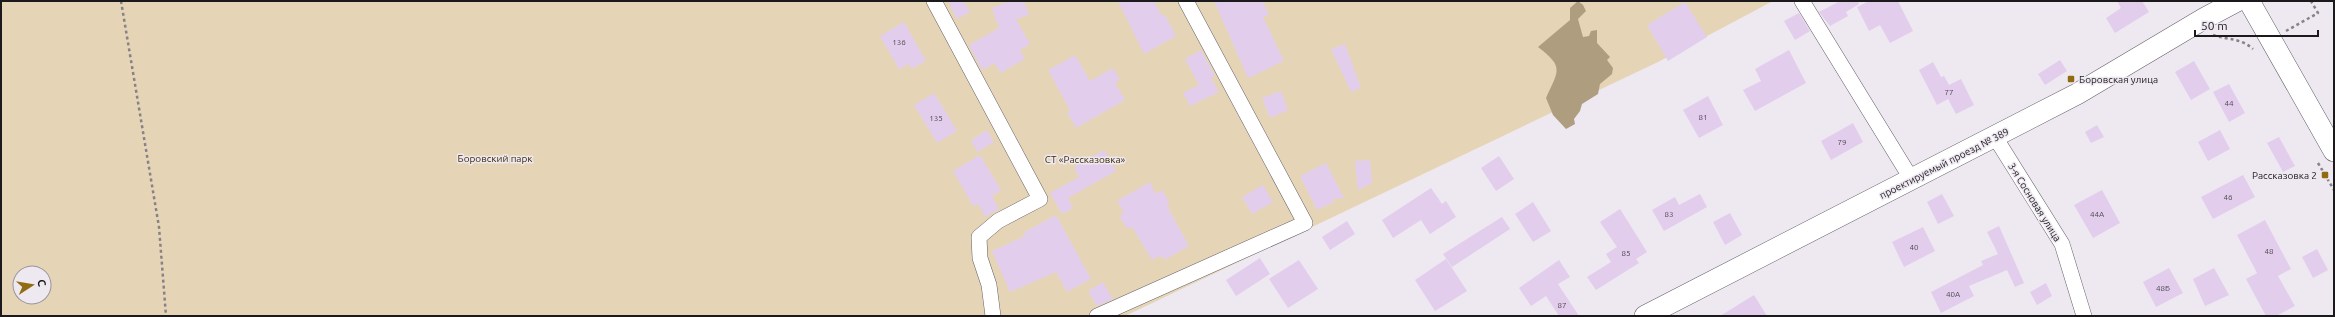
<svg xmlns="http://www.w3.org/2000/svg" width="2335" height="317" font-family="Ubuntu,sans-serif">
<style>
.green{fill:#e5d5b6;fill-rule:evenodd}
.water{fill:#ae9e7f}
.building{fill:#e2ceec}
.lines{fill:none;stroke-linecap:round;stroke-linejoin:round}
.street-casing{stroke:#645f67;stroke-width:16}
.secondary-casing{stroke:#645f67;stroke-width:22}
.path{stroke:#868288;stroke-width:2.5;stroke-dasharray:3 3;stroke-linecap:butt}
.street{stroke:#fff;stroke-width:15}
.secondary{stroke:#fff;stroke-width:21}
.poi-dot{fill:#906b11;stroke:#eee8f1;stroke-width:1.5}
.labels{text-anchor:middle;stroke-width:3;stroke-linejoin:round;paint-order:stroke}
.number-label{font-size:8px;fill:#4d4650}
.poi-label{font-size:10px;fill:#1b191c;stroke:#eee8f1;text-anchor:start}
.park-label{font-size:10px;fill:#3b2900;stroke:#eee8f1}
.street-label{font-size:10px;fill:#1b191c;stroke:#eee8f1}
</style>
<rect width="100%" height="100%" fill="#eee8f1"/>
<path class="green" d="M1 1H1773L1658 62 1125 316H1ZM20 273H44V297H20Z"/>
<path class="water" d="M1578 1 1583 5 1586 11 1578 19 1583 37 1589 36 1591 31 1597 30V43L1610 57 1607 60 1613 68 1612 74 1600 84 1598 94 1582 104 1580 111 1574 119 1575 124 1566 129 1553 115 1546 98C1559 70 1564 67 1538 47L1570 20V8Z"/>
<g class="building">
<polygon points="948,1 963,1 970,12 957,19"/>
<polygon points="1011,1 1024,1 1029,15 1016,19 1030,44 1020,50 1025,59 1000,73 995,63 982,70 969,45 999,28 992,8"/>
<polygon points="1118,1 1154,1 1162,16 1165,15 1176,36 1144,54"/>
<polygon points="1214,1 1263,1 1269,15 1263,17 1284,61 1248,78"/>
<polygon points="1840,1 1858,1 1859,4 1846,12 1848,16 1830,26 1819,12"/>
<polygon points="1869,1 1898,1 1913,31 1890,43 1880,25 1869,31 1857,7"/>
<polygon points="2117,1 2142,1 2149,12 2115,33 2106,18 2121,8"/>
<polygon points="1685,2 1707,37 1668,61 1647,25"/>
<polygon points="1799,13 1810,31 1795,40 1784,21"/>
<polygon points="904,22 926,61 911,69 909,64 899,69 880,36"/>
<polygon points="1345,44 1361,88 1351,92 1331,49"/>
<polygon points="1201,50 1215,76 1211,78 1219,92 1190,106 1183,93 1199,85 1185,59"/>
<polygon points="1789,50 1806,83 1755,111 1743,90 1761,81 1755,69"/>
<polygon points="1075,55 1090,81 1113,68 1120,80 1115,83 1125,100 1076,128 1067,112 1070,110 1048,70"/>
<polygon points="2060,60 2067,71 2045,85 2038,74"/>
<polygon points="2194,61 2210,89 2191,100 2175,72"/>
<polygon points="1933,62 1941,77 1944,76 1949,85 1961,79 1974,105 1956,114 1948,99 1937,105 1919,70"/>
<polygon points="2229,84 2245,113 2229,122 2213,92"/>
<polygon points="1281,91 1288,110 1270,118 1262,98"/>
<polygon points="934,93 957,131 937,143 914,105"/>
<polygon points="1708,96 1723,125 1699,138 1683,110"/>
<polygon points="1853,123 1863,142 1831,160 1821,141"/>
<polygon points="2097,125 2104,137 2091,143 2085,132"/>
<polygon points="987,130 994,142 977,152 971,140"/>
<polygon points="2220,130 2230,149 2208,161 2198,142"/>
<polygon points="2279,137 2295,166 2283,172 2267,143"/>
<polygon points="1104,150 1116,171 1068,198 1073,208 1062,214 1050,193 1079,177 1074,167"/>
<polygon points="980,155 1001,190 992,196 999,209 985,217 978,204 973,206 953,171"/>
<polygon points="1499,156 1514,179 1496,191 1481,168"/>
<polygon points="1370,160 1372,183 1358,190 1355,161"/>
<polygon points="1326,163 1344,198 1333,199 1334,202 1317,210 1300,176"/>
<polygon points="2243,175 2255,197 2213,219 2201,197"/>
<polygon points="1150,182 1156,194 1162,190 1170,204 1167,206 1189,246 1164,260 1161,255 1152,260 1132,227 1127,229 1119,215 1124,213 1117,201"/>
<polygon points="1263,185 1273,202 1252,214 1242,197"/>
<polygon points="1431,188 1442,204 1446,201 1456,217 1430,234 1421,220 1393,238 1382,220"/>
<polygon points="2102,190 2120,223 2093,238 2074,205"/>
<polygon points="1700,194 1707,207 1664,231 1652,210 1675,197 1679,205"/>
<polygon points="1942,194 1954,216 1938,224 1927,202"/>
<polygon points="1533,202 1551,231 1533,242 1515,214"/>
<polygon points="1620,209 1647,252 1636,259 1639,263 1596,290 1587,277 1611,262 1606,254 1617,247 1600,222"/>
<polygon points="1730,213 1742,235 1725,245 1713,222"/>
<polygon points="1056,215 1091,279 1067,292 1056,272 1010,292 992,251 1025,236 1023,233"/>
<polygon points="1502,217 1510,229 1452,267 1443,254"/>
<polygon points="2265,220 2291,269 2278,276 2295,306 2276,316 2266,316 2246,279 2257,273 2237,235"/>
<polygon points="1347,221 1355,234 1330,250 1322,237"/>
<polygon points="1999,226 2024,283 2015,287 2007,270 1969,286 1974,296 1941,313 1931,292 1983,265 1981,261 1998,254 1987,232"/>
<polygon points="1923,227 1935,251 1904,267 1892,242"/>
<polygon points="2317,249 2328,270 2313,278 2302,257"/>
<polygon points="1260,258 1270,274 1236,296 1226,280"/>
<polygon points="1446,259 1467,291 1435,311 1415,280"/>
<polygon points="1299,260 1318,289 1288,308 1269,279"/>
<polygon points="1559,260 1570,277 1558,284 1579,316 1559,316 1546,296 1531,306 1519,288"/>
<polygon points="2169,268 2183,293 2156,307 2143,282"/>
<polygon points="2214,268 2229,295 2205,306 2193,279"/>
<polygon points="1103,282 1113,299 1097,306 1088,291"/>
<polygon points="2046,283 2052,296 2037,305 2030,292"/>
<polygon points="1754,295 1767,316 1720,316"/>
</g>
<g class="lines">
<g class="street-casing">
<g id="street">
<polyline points="934,1 1040,199 998,221 979,237 980,258 989,285 993,316"/>
<polyline points="1802,1 1912,180"/>
<polyline points="1995,137 2062,244 2084,316"/>
<polyline points="1097,316 1305,223 1186,1"/>
</g>
</g>
<g class="secondary-casing">
<g id="secondary">
<polyline points="2249,1 2334,151"/>
<polyline points="1645,316 2077,94 2205,18 2237,1"/>
</g>
</g>
<g class="path">
<polyline points="121,1 159,227 166,316"/>
<polyline points="2286,31 2318,13 2311,1"/>
<path d="M2213 35C2228 40 2241 38 2253 49"/>
<polyline points="2318,163 2334,190"/>
</g>
<use href="#street" class="street"/>
<use href="#secondary" class="secondary"/>
</g>
<g class="poi-dot">
<rect x="2067" y="75" width="8" height="8" rx="2"/>
<rect x="2321" y="171" width="8" height="8" rx="2"/>
</g>
<g class="labels">
<g class="number-label">
<text x="899" y="45">136</text>
<text x="1949" y="95">77</text>
<text x="2229" y="106">44</text>
<text x="1703" y="120">81</text>
<text x="936" y="121">135</text>
<text x="1842" y="145">79</text>
<text x="2228" y="200">46</text>
<text x="1669" y="217">83</text>
<text x="2097" y="217">44А</text>
<text x="1914" y="250">40</text>
<text x="2269" y="254">48</text>
<text x="1626" y="256">85</text>
<text x="2163" y="291">48Б</text>
<text x="1953" y="297">40А</text>
<text x="1562" y="308">87</text>
</g>
<g class="poi-label">
<text x="2079" y="83">Боровская улица</text>
<text x="2317" y="179" text-anchor="end">Рассказовка 2</text>
</g>
<g class="park-label">
<text x="495" y="162">Боровский парк</text>
<text x="1085" y="163">СТ «Рассказовка»</text>
</g>
<g class="street-label">
<text transform="translate(1944 163) rotate(-27)" y="4">проектируемый проезд № 389</text>
<text transform="translate(2035 202) rotate(58)" y="4">3-я Сосновая улица</text>
</g>
</g>
<rect width="2335" height="317" fill="none" stroke="#1b191c" stroke-width="4"/>
<g transform="translate(32 285) rotate(78)"><circle r="19" fill="#eee8f1" stroke="#9a959c"/>
<path d="M0-3L7 15L0 10L-7 15Z" fill="#906b11"/>
<text y="-6" font-size="11" font-weight="bold" text-anchor="middle" fill="#1b191c">С</text>
</g>
<path d="M2195 30v6h123v-6" fill="none" stroke="#1b191c" stroke-width="2"/>
<text x="2201" y="30" font-size="12" fill="#1b191c" stroke="#eee8f1" stroke-width="3" paint-order="stroke">50 m</text>
</svg>
